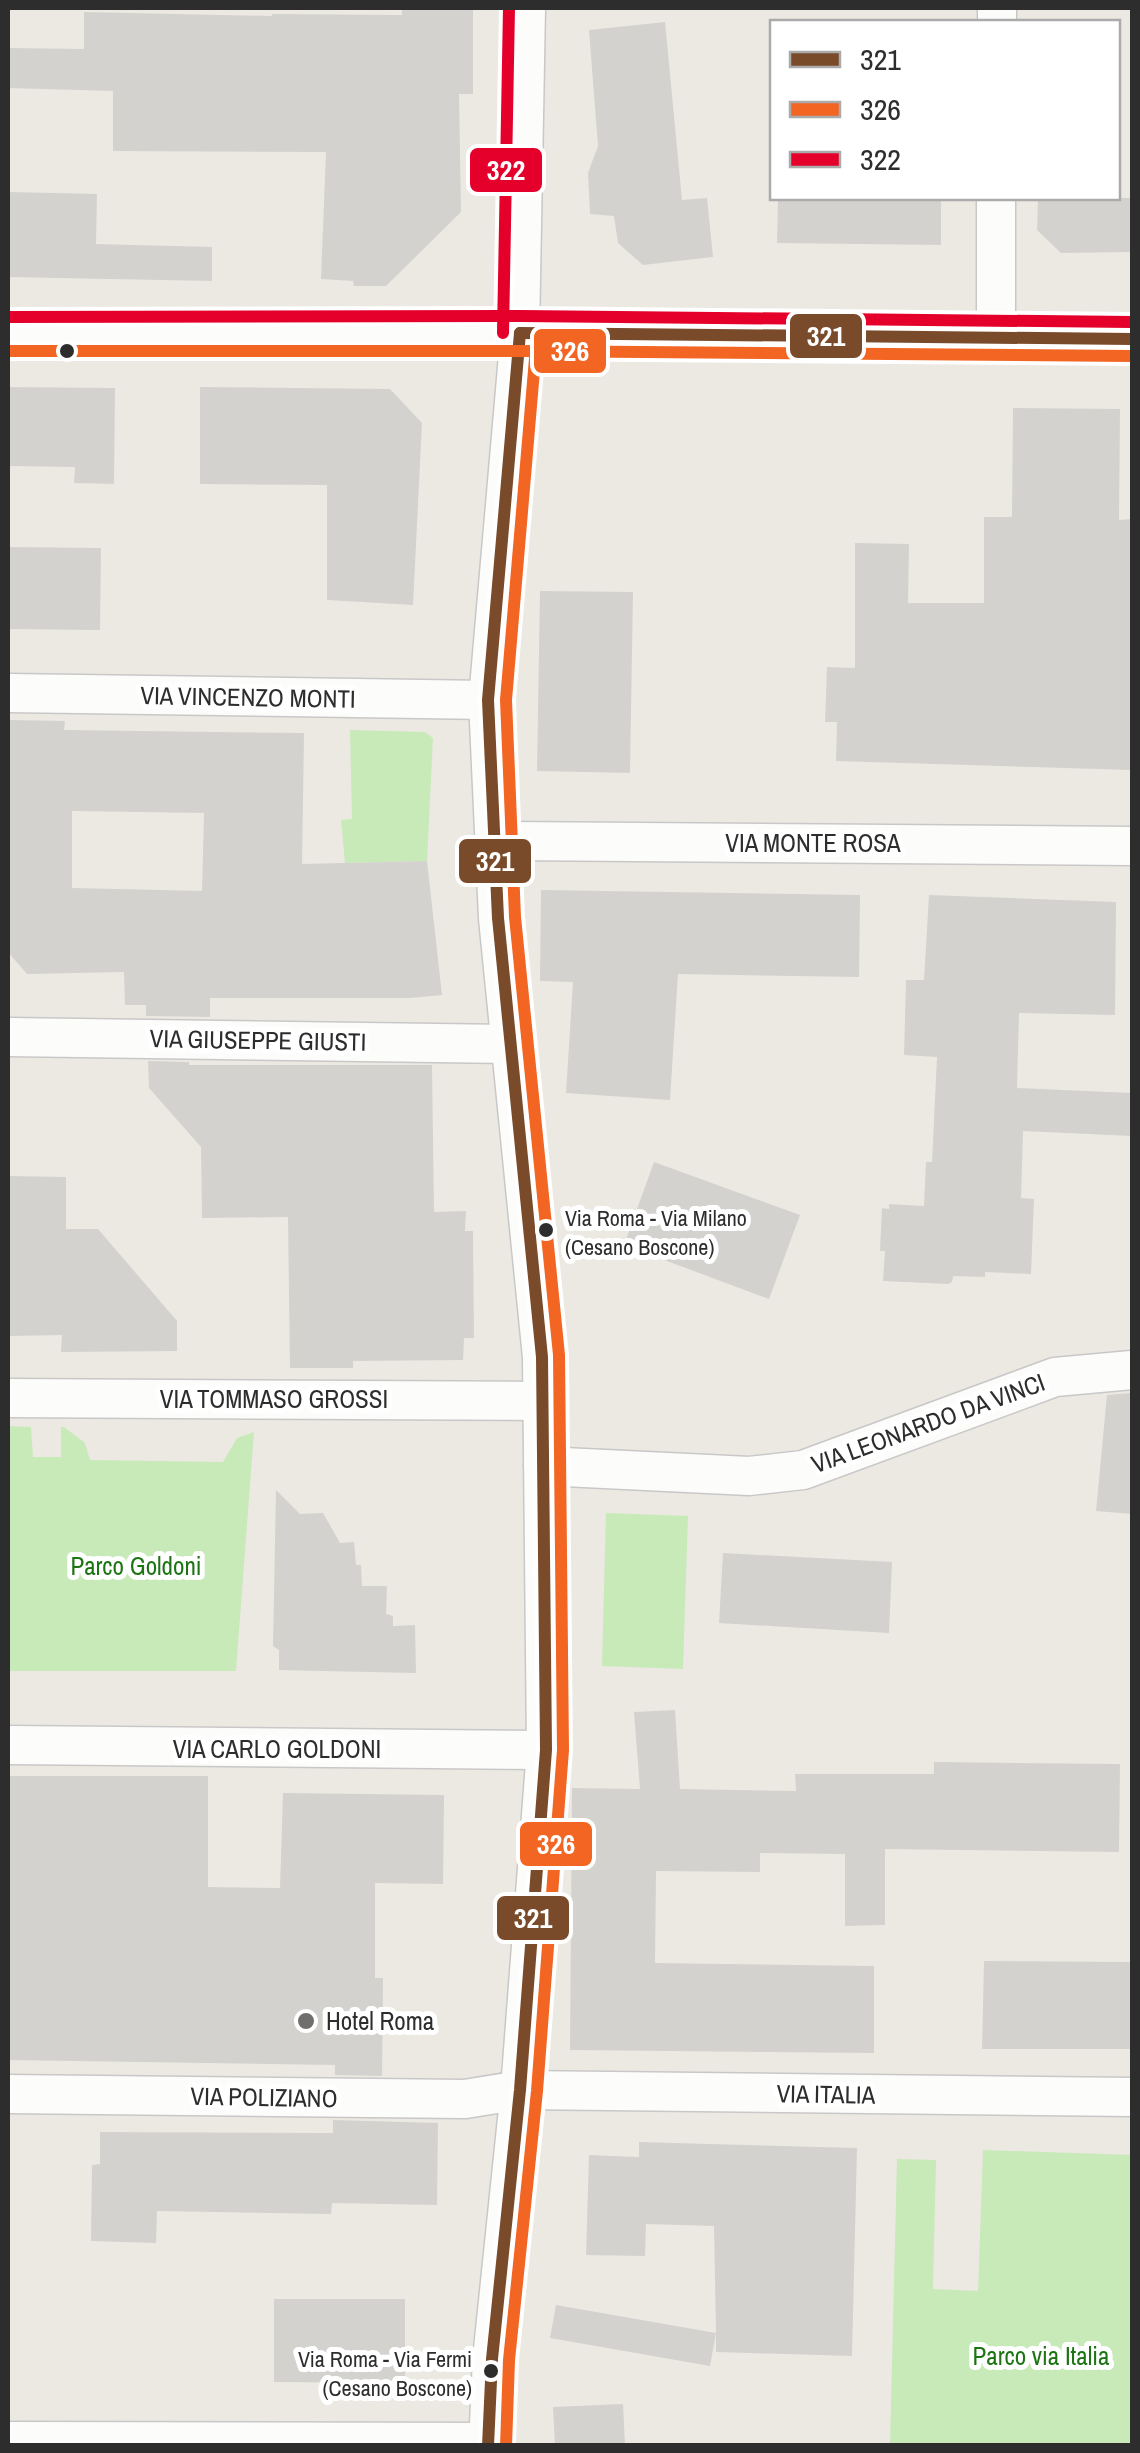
<svg xmlns="http://www.w3.org/2000/svg" width="1140" height="2453" font-family="'Archivo Narrow',sans-serif">
<style>
.green{fill:#c8eab9}
.building{fill:#d4d2ce;fill-rule:evenodd}
.lines{fill:none;stroke-linecap:round;stroke-linejoin:round}
.minor-casing{stroke:#c9c8c8;stroke-width:41}
.minor{stroke:#fcfcfb;stroke-width:38}
.bus-1-casing{stroke:#fff;stroke-width:20}
.bus-2-casing{stroke:#fff;stroke-width:20}
.bus-3-casing{stroke:#fff;stroke-width:20}
.bus-1{stroke:#7a4b2a;stroke-width:12}
.bus-2{stroke:#f26522;stroke-width:12}
.bus-3{stroke:#e4002b;stroke-width:12}
.bus-dot{fill:#2d2d2d;stroke:#fff;stroke-width:4}
.poi-dot{fill:#706f6d;stroke:#fff;stroke-width:4}
.labels{text-anchor:middle;stroke-width:10;stroke-linejoin:round;paint-order:stroke}
.bus-label{font-size:22px;fill:#2d2d2d;stroke:#fff;text-anchor:start}
.street-label{font-size:25px;fill:#2d2d2d;stroke:#fff}
.park-label{font-size:25px;fill:#1d7413;stroke:#fff}
.poi-label{font-size:25px;fill:#2d2d2d;stroke:#fff;text-anchor:start}
.line-badge{stroke:#fff;stroke-width:4}
.badge-label{font-size:28px;text-anchor:middle;font-weight:bold;fill:#fff}
</style>
<rect width="100%" height="100%" fill="#ece9e3"/>
<g class="green">
<polygon points="350,730 425,732 433,738 427,861 345,863 341,820 352,819"/>
<polygon points="8,1426 31,1427 33,1457 61,1457 61,1427 64,1427 85,1443 90,1460 223,1462 237,1438 254,1432 236,1671 8,1671"/>
<polygon points="606,1513 688,1516 683,1669 602,1666"/>
<polygon points="983,2150 1132,2155 1132,2445 890,2445 897,2159 936,2160 933,2289 978,2291"/>
</g>
<g class="building">
<polygon points="402,8 473,8 473,94 459,94 461,212 386,286 354,286 353,281 321,279 326,152 113,151 113,91 8,88 8,48 84,49 84,12 272,16 272,14 402,15"/>
<polygon points="665,22 682,200 707,198 713,257 643,265 618,243 614,216 590,214 588,173 598,146 589,30"/>
<polygon points="8,192 97,194 96,244 212,247 212,281 8,277"/>
<polygon points="778,198 941,198 941,245 777,243"/>
<polygon points="1038,198 1132,198 1132,252 1061,253 1037,230"/>
<polygon points="8,387 115,388 114,484 74,483 75,467 8,466"/>
<polygon points="200,387 390,389 422,423 413,605 327,600 327,485 200,484"/>
<polygon points="1013,408 1120,409 1119,520 1132,519 1131,770 836,761 837,722 825,722 827,667 855,668 855,543 909,544 908,603 984,603 984,517 1012,517"/>
<polygon points="8,547 101,548 100,630 8,629"/>
<polygon points="540,591 633,592 630,773 537,771"/>
<path d="M8 720 65 721 64 730 304 733 302 864 427 861 442 995 410 998H210V1017L146 1016V1005H125L124 972 27 974 8 952ZM72 811 204 813 202 891 72 888Z"/>
<polygon points="541,890 860,895 859,977 678,974 670,1100 566,1093 573,982 540,981"/>
<polygon points="929,895 1116,902 1115,1015 1019,1013 1017,1088 1132,1093 1132,1136 1023,1131 1021,1198 1034,1199 1031,1274 985,1272 985,1277 953,1276 952,1282 948,1284 883,1281 885,1251 880,1251 882,1208 889,1209 889,1204 924,1206 926,1162 932,1162 937,1057 904,1055 906,980 924,980"/>
<polygon points="148,1061 189,1062 189,1065 432,1065 434,1212 466,1211 465,1231 473,1231 474,1338 464,1338 463,1360 353,1361 353,1368 290,1368 288,1217 202,1218 201,1147 149,1088"/>
<polygon points="654,1162 800,1215 769,1299 624,1245"/>
<polygon points="8,1176 66,1177 66,1229 98,1229 177,1321 177,1351 61,1352 62,1335 8,1336"/>
<polygon points="1132,1393 1132,1514 1096,1511 1107,1395"/>
<polygon points="276,1490 300,1514 323,1513 340,1543 354,1542 356,1565 361,1565 362,1586 387,1586 386,1614 393,1616 393,1626 415,1625 416,1673 279,1670 279,1650 273,1646"/>
<polygon points="723,1553 892,1562 889,1633 719,1623"/>
<polygon points="675,1710 680,1789 796,1791 795,1774 934,1774 934,1762 1120,1764 1119,1852 885,1849 885,1925 845,1926 845,1854 760,1853 760,1872 656,1871 655,1963 874,1966 874,2053 570,2050 572,1788 640,1789 634,1712"/>
<polygon points="8,1776 208,1776 208,1887 280,1888 283,1793 444,1795 443,1884 375,1883 375,1978 383,1978 382,2076 335,2075 335,2065 8,2060"/>
<polygon points="984,1961 1132,1962 1132,2049 982,2049"/>
<polygon points="333,2120 438,2123 437,2205 332,2203 331,2214 157,2211 156,2243 91,2241 92,2165 100,2164 100,2132 333,2133"/>
<polygon points="639,2142 857,2148 852,2356 716,2352 716,2333 710,2366 550,2338 556,2305 716,2333 714,2226 646,2224 645,2256 586,2255 589,2155 639,2157"/>
<polygon points="274,2299 405,2299 405,2383 274,2382"/>
<polygon points="623,2404 625,2446 555,2446 553,2407"/>
</g>
<g class="lines">
<g class="minor-casing">
<g id="minor">
<polyline points="997,22 997,8"/>
<polyline points="8,334 520,333 1132,339"/>
<polyline points="996,338 996,198"/>
<polyline points="8,693 488,700"/>
<polyline points="494,841 1132,846"/>
<polyline points="8,1037 509,1044"/>
<polyline points="8,1398 541,1401"/>
<polyline points="543,1466 749,1476 803,1470 1055,1377 1132,1370"/>
<polyline points="8,1745 546,1750"/>
<polyline points="8,2094 465,2099 520,2090 1132,2097"/>
<polyline points="8,2441 488,2442"/>
<polyline points="488,2446 492,2359 520,2090 546,1750 542,1357 498,918 488,700 520,333 526,8"/>
</g>
</g>
<use href="#minor" class="minor"/>
<g class="bus-1-casing">
<g id="bus-1">
<polyline points="520,333 1132,339"/>
<polyline points="488,2446 492,2359 520,2090 546,1750 542,1357 498,918 488,700 520,333"/>
</g>
</g>
<g class="bus-2-casing">
<g id="bus-2">
<polyline points="8,351 520,351 1132,356"/>
<polyline points="506,2446 509,2360 537,2091 563,1750 559,1355 515,917 506,700 537,335"/>
</g>
</g>
<g class="bus-3-casing">
<g id="bus-3">
<polyline points="8,317 520,316 1132,322"/>
<polyline points="503,333 509,8"/>
</g>
</g>
<use href="#bus-1" class="bus-1"/>
<use href="#bus-2" class="bus-2"/>
<use href="#bus-3" class="bus-3"/>
</g>
<g class="bus-dot">
<circle cx="67" cy="351" r="9"/>
<circle cx="546" cy="1230" r="9"/>
<circle cx="491" cy="2371" r="9"/>
</g>
<circle class="poi-dot" cx="306" cy="2021" r="10"/>
<g class="labels">
<g class="bus-label">
<text x="565" y="1226">Via Roma - Via Milano<tspan x="565" dy="29">(Cesano Boscone)</tspan></text>
<text x="472" y="2367" text-anchor="end">Via Roma - Via Fermi<tspan x="472" dy="29">(Cesano Boscone)</tspan></text>
</g>
<g class="street-label">
<text transform="translate(248 697) rotate(1)" y="9">VIA VINCENZO MONTI</text>
<text x="813" y="852">VIA MONTE ROSA</text>
<text transform="translate(258 1040) rotate(1)" y="9">VIA GIUSEPPE GIUSTI</text>
<text x="274" y="1408">VIA TOMMASO GROSSI</text>
<text transform="translate(928 1423) rotate(-20)" y="9">VIA LEONARDO DA VINCI</text>
<text x="277" y="1758">VIA CARLO GOLDONI</text>
<text transform="translate(826 2094) rotate(1)" y="9">VIA ITALIA</text>
<text transform="translate(264 2097) rotate(1)" y="9">VIA POLIZIANO</text>
</g>
<g class="park-label">
<text x="136" y="1575">Parco Goldoni</text>
<text x="1041" y="2365">Parco via Italia</text>
</g>
<g class="poi-label">
<text x="326" y="2030">Hotel Roma</text>
</g>
</g>
<g class="line-badge">
<rect x="468" y="146" width="76" height="48" rx="10" fill="#e4002b"/>
<rect x="788" y="312" width="76" height="48" rx="10" fill="#7a4b2a"/>
<rect x="532" y="327" width="76" height="48" rx="10" fill="#f26522"/>
<rect x="457" y="837" width="76" height="48" rx="10" fill="#7a4b2a"/>
<rect x="518" y="1820" width="76" height="48" rx="10" fill="#f26522"/>
<rect x="495" y="1894" width="76" height="48" rx="10" fill="#7a4b2a"/>
</g>
<g class="badge-label">
<text x="506" y="180">322</text>
<text x="826" y="346">321</text>
<text x="570" y="361">326</text>
<text x="495" y="871">321</text>
<text x="556" y="1854">326</text>
<text x="533" y="1928">321</text>
</g>
<rect width="1140" height="2453" fill="none" stroke="#2d2d2d" stroke-width="20"/>
<rect x="770" y="20" width="350" height="180" fill="#ffffff" stroke="#ababab" stroke-width="2.5"/>
<rect x="790" y="52" width="50" height="15" fill="#7a4b2a" stroke="#ababab" stroke-width="2.5"/>
<text x="860" y="70" font-size="30" fill="#2d2d2d">321</text>
<rect x="790" y="102" width="50" height="15" fill="#f26522" stroke="#ababab" stroke-width="2.5"/>
<text x="860" y="120" font-size="30" fill="#2d2d2d">326</text>
<rect x="790" y="152" width="50" height="15" fill="#e4002b" stroke="#ababab" stroke-width="2.5"/>
<text x="860" y="170" font-size="30" fill="#2d2d2d">322</text>
</svg>
